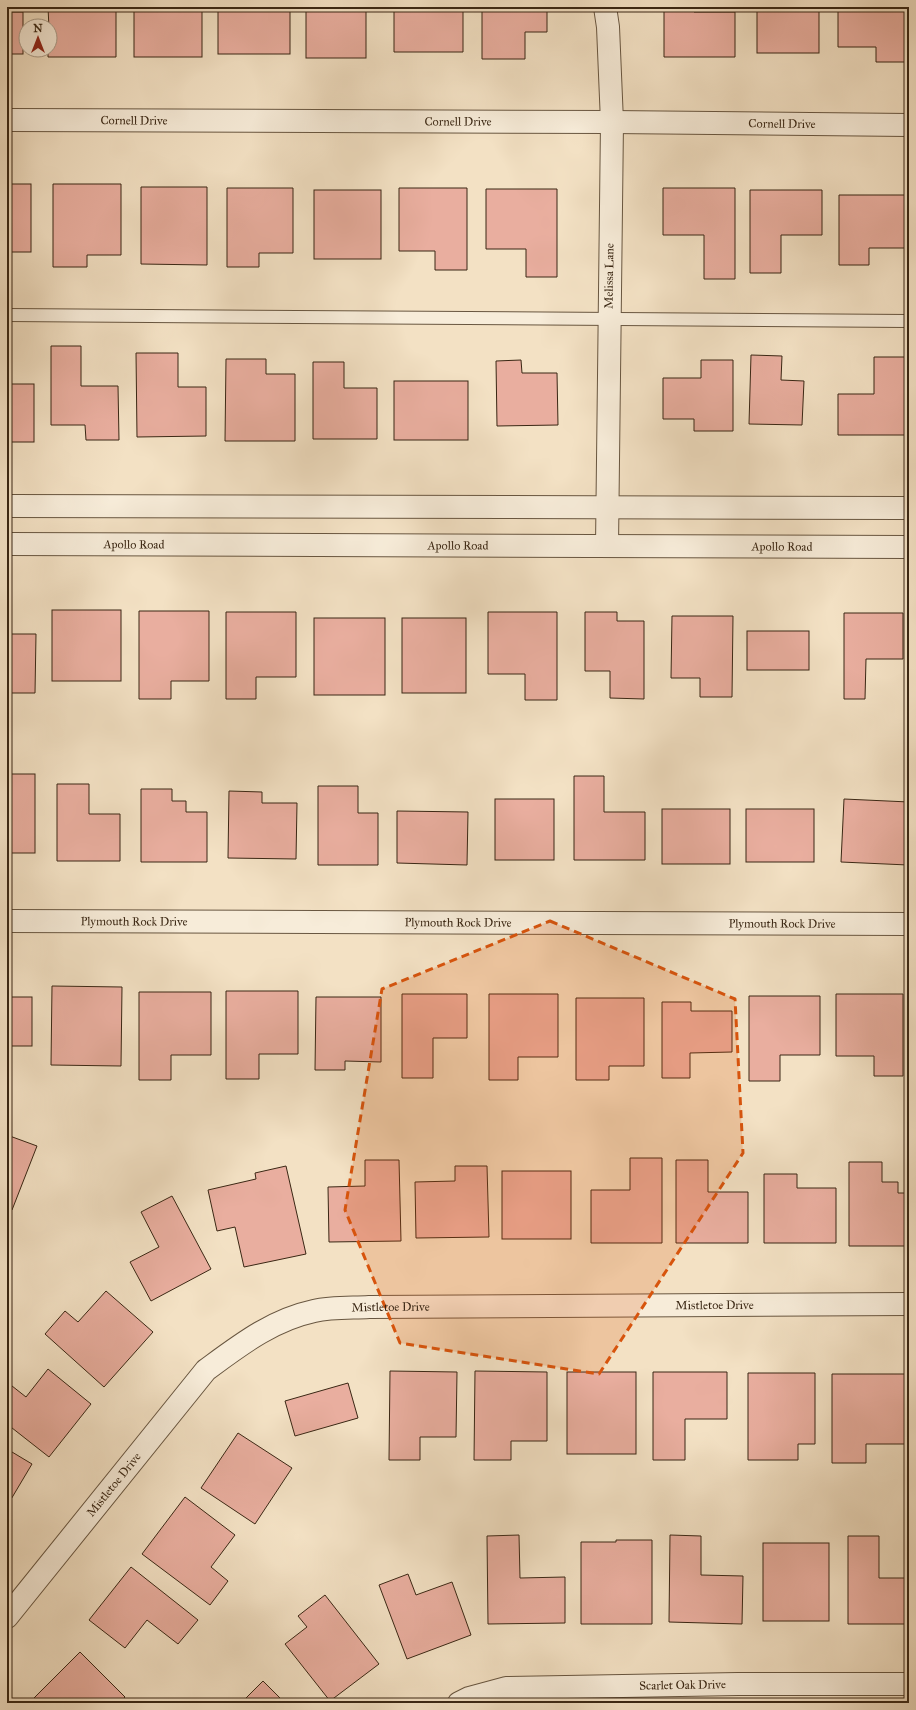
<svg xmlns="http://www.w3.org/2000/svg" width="916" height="1710" font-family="'IM FELL Great Primer',serif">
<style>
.building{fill:#e9ae9f;stroke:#3a2714}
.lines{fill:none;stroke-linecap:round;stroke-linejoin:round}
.service-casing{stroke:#685640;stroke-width:14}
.minor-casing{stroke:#685640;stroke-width:24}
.tertiary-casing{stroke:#685640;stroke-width:24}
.service{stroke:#f7ecd9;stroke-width:12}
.minor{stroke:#f7ecd9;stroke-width:22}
.tertiary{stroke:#f7ecd9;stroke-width:22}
.marked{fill:#d7540d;fill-opacity:0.2;stroke:#d7540d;stroke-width:3;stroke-dasharray:8 5;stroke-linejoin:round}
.labels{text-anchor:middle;stroke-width:4;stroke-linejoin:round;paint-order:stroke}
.street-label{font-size:12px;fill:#3a2714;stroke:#f7ecd9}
</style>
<rect width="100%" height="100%" fill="#f3e1c4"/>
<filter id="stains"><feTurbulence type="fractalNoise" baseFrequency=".005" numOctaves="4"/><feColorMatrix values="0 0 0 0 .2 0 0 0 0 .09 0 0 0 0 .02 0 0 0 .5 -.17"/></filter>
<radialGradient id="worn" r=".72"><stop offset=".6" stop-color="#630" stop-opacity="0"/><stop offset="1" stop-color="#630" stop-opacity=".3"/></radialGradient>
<g class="building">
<polygon points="48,7 116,7 116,57 48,57 48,50 50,50"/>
<rect x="134" y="7" width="68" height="50"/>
<rect x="218" y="7" width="72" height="47"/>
<rect x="306" y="7" width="60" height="51"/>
<polygon points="394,7 463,8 463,52 394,52"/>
<polygon points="482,7 547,7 547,32 525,32 525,59 482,59"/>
<polygon points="664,7 694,7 694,12 735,12 735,57 664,57"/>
<rect x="757" y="7" width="62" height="46"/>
<polygon points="838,7 909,7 909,62 876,62 876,47 838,47"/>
<rect x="7" y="12" width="16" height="42"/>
<rect x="7" y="184" width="24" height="68"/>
<polygon points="53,184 121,184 121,255 87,255 87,267 53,267"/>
<polygon points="141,187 207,187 207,265 141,264"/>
<polygon points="227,188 293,188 293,253 259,253 259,267 227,267"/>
<polygon points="399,188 467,188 467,270 435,270 435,251 399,251"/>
<polygon points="663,188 735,188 735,279 704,279 704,235 663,235"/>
<polygon points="486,189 557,189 557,277 526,277 526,249 486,249"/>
<rect x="314" y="190" width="67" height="69"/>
<polygon points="750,190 822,190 822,235 781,235 781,273 750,273"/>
<polygon points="839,195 909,195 909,248 869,248 869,265 839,265"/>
<polygon points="51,346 81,346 81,386 118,386 119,440 86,440 85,425 51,425"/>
<polygon points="136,353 178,353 178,387 206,387 206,436 137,437"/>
<polygon points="751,355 782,356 781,380 804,381 802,425 749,424"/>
<polygon points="874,357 907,357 907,435 838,435 838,394 874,394"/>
<polygon points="226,359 266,359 266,374 295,374 295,441 225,441"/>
<polygon points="521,360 522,373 557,373 558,425 497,426 496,361"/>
<polygon points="701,360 733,360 733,431 694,431 694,419 663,419 663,378 701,378"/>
<polygon points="313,362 344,362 344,388 377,388 377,439 313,439"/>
<rect x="394" y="381" width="74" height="59"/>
<rect x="7" y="384" width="27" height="58"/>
<rect x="52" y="610" width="69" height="71"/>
<polygon points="139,611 209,611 209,681 171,681 171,699 139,699"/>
<polygon points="226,612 296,612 296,677 256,677 256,699 226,699"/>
<polygon points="488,612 557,612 557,700 525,700 525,674 488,674"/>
<polygon points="585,612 617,612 617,621 644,621 644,699 610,698 610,671 585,671"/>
<polygon points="844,613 903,613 903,659 866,659 865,699 844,699"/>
<polygon points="672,616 733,616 732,697 700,697 700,678 671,678"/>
<rect x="314" y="618" width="71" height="77"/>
<rect x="402" y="618" width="64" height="75"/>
<rect x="747" y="631" width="62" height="39"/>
<polygon points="7,634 36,634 35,693 7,693"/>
<rect x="7" y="774" width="28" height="79"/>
<polygon points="574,776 604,776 604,812 645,812 645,860 574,860"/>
<polygon points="57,784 89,784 89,814 120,814 120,861 57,861"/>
<polygon points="318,786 358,786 358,813 378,813 378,865 318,865"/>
<polygon points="141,789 172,789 172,801 186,801 186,812 207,812 207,862 141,862"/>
<polygon points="229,791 262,792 262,803 297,803 296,859 228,858"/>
<rect x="495" y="799" width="59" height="61"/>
<polygon points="844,799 909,802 908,865 841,862"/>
<rect x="662" y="809" width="68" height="55"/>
<rect x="746" y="809" width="68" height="53"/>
<polygon points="397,811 468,812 467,865 397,863"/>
<polygon points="52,986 122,987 121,1066 51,1065"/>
<polygon points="226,991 298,991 298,1054 259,1054 259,1079 226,1079"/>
<polygon points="139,992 211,992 211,1055 171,1055 171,1080 139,1080"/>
<polygon points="402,994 467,994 467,1038 433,1038 433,1078 402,1078"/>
<polygon points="489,994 558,994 558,1057 518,1057 518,1080 489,1080"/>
<polygon points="836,994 903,994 903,1076 874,1076 874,1056 836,1056"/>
<polygon points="749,996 820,996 820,1055 780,1055 780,1081 749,1081"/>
<rect x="7" y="997" width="25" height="49"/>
<polygon points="316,997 381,997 381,1062 345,1061 345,1070 315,1070"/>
<polygon points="576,998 644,998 644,1066 609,1066 609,1080 576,1080"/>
<polygon points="662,1002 691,1002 691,1011 732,1011 732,1052 690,1053 690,1078 662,1078"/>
<polygon points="7,1135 37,1146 12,1210 7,1208"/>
<polygon points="630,1158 662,1158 662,1243 591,1243 591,1190 630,1190"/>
<polygon points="365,1160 399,1160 401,1241 329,1242 328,1187 365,1186"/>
<polygon points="676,1160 708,1160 708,1192 748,1192 748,1243 676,1243"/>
<polygon points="849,1162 882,1162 882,1182 898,1182 898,1193 909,1193 909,1246 849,1246"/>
<polygon points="286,1166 306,1254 244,1267 235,1227 217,1231 208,1190 256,1179 255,1173"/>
<polygon points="455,1166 487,1166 489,1237 416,1238 415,1182 455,1181"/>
<rect x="502" y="1171" width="69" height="68"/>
<polygon points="764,1174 797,1174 797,1188 836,1188 836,1243 764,1243"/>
<polygon points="172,1196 211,1269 151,1301 130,1262 159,1247 141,1212"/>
<polygon points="106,1291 153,1332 104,1387 45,1334 65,1311 78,1322"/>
<polygon points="48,1369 91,1404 49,1457 7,1424 7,1382 26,1397"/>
<polygon points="390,1371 457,1372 456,1437 420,1437 420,1460 389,1460"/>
<polygon points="475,1371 547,1372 547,1441 511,1441 511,1460 474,1460"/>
<rect x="567" y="1372" width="69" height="82"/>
<polygon points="653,1372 727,1372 727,1419 685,1419 685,1460 653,1460"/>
<polygon points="748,1373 815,1373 815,1444 798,1444 798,1460 748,1460"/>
<polygon points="832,1374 905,1374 905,1444 866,1444 866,1463 832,1463"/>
<polygon points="348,1383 358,1418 295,1436 285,1401"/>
<polygon points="238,1433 292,1468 255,1524 201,1488"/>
<polygon points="7,1449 32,1464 7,1506"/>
<polygon points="185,1497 235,1535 211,1567 228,1581 210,1605 142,1554"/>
<polygon points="519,1535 520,1578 565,1577 565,1623 488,1624 487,1536"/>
<polygon points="670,1535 701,1536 701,1575 743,1576 742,1624 669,1622"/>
<polygon points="848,1536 879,1536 879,1578 909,1578 909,1624 848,1624"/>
<polygon points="616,1540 652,1540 652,1624 581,1624 581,1542 616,1542"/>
<rect x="763" y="1543" width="66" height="78"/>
<polygon points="131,1567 198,1620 178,1644 147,1620 125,1648 89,1620"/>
<polygon points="408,1574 416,1595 452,1582 471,1635 407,1659 379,1585"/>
<polygon points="325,1595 379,1664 330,1701 285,1644 307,1627 298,1616"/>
<polygon points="80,1652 125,1697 120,1703 37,1703 33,1699"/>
<polygon points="263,1681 285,1703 241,1703"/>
</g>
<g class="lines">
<g class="service-casing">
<polyline id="service" points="7,315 909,321"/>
</g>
<g class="minor-casing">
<g id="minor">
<polyline points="605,7 608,27 612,122 607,546"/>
<path id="s1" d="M7 120 612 122 909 125"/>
<path id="s2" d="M7 921 909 924"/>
<path id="s3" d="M7 1617 206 1370C240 1345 272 1320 314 1311 331 1307 351 1308 369 1307L909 1304"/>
<path id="s4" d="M459 1703 469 1698 506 1688 738 1684H909"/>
</g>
</g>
<g class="tertiary-casing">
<g id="tertiary">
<polyline points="7,506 909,508"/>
<path id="s5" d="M7 544 909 547"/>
</g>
</g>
<use href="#service" class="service"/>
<use href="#minor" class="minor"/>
<use href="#tertiary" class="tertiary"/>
</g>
<path class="marked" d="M550 921 735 999 743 1153 599 1374 400 1343 345 1210 382 989Z"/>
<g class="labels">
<g class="street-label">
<text dy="4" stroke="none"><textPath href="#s1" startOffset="127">Cornell Drive</textPath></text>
<text dy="4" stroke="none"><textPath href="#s1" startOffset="451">Cornell Drive</textPath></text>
<text dy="4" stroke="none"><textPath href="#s1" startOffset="775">Cornell Drive</textPath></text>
<text transform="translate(609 276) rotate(-89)" y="4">Melissa Lane</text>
<text dy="4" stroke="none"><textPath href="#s5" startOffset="127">Apollo Road</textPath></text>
<text dy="4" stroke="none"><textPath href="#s5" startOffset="451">Apollo Road</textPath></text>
<text dy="4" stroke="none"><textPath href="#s5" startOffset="775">Apollo Road</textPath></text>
<text dy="4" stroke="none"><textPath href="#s2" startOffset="127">Plymouth Rock Drive</textPath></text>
<text dy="4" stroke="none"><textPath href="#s2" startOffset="451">Plymouth Rock Drive</textPath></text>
<text dy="4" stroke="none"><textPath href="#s2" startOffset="775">Plymouth Rock Drive</textPath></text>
<text dy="4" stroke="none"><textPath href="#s3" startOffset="842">Mistletoe Drive</textPath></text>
<text dy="4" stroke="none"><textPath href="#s3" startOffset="518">Mistletoe Drive</textPath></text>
<text dy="4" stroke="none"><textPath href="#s3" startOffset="170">Mistletoe Drive</textPath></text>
<text dy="4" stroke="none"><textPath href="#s4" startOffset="226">Scarlet Oak Drive</textPath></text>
</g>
</g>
<rect width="916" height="1710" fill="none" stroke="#f3e1c4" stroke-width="24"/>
<rect x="8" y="8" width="900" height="1694" fill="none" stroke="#3a2714" stroke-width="2"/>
<rect x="12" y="12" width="892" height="1686" fill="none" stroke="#3a2714"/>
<g transform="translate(38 38)"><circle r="19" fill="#f7ecd9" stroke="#ab9d8a"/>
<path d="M0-3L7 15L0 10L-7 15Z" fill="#8f2418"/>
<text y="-6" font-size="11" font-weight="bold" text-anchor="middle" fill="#3a2714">N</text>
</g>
<rect width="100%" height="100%" filter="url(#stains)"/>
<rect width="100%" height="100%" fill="url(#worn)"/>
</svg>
